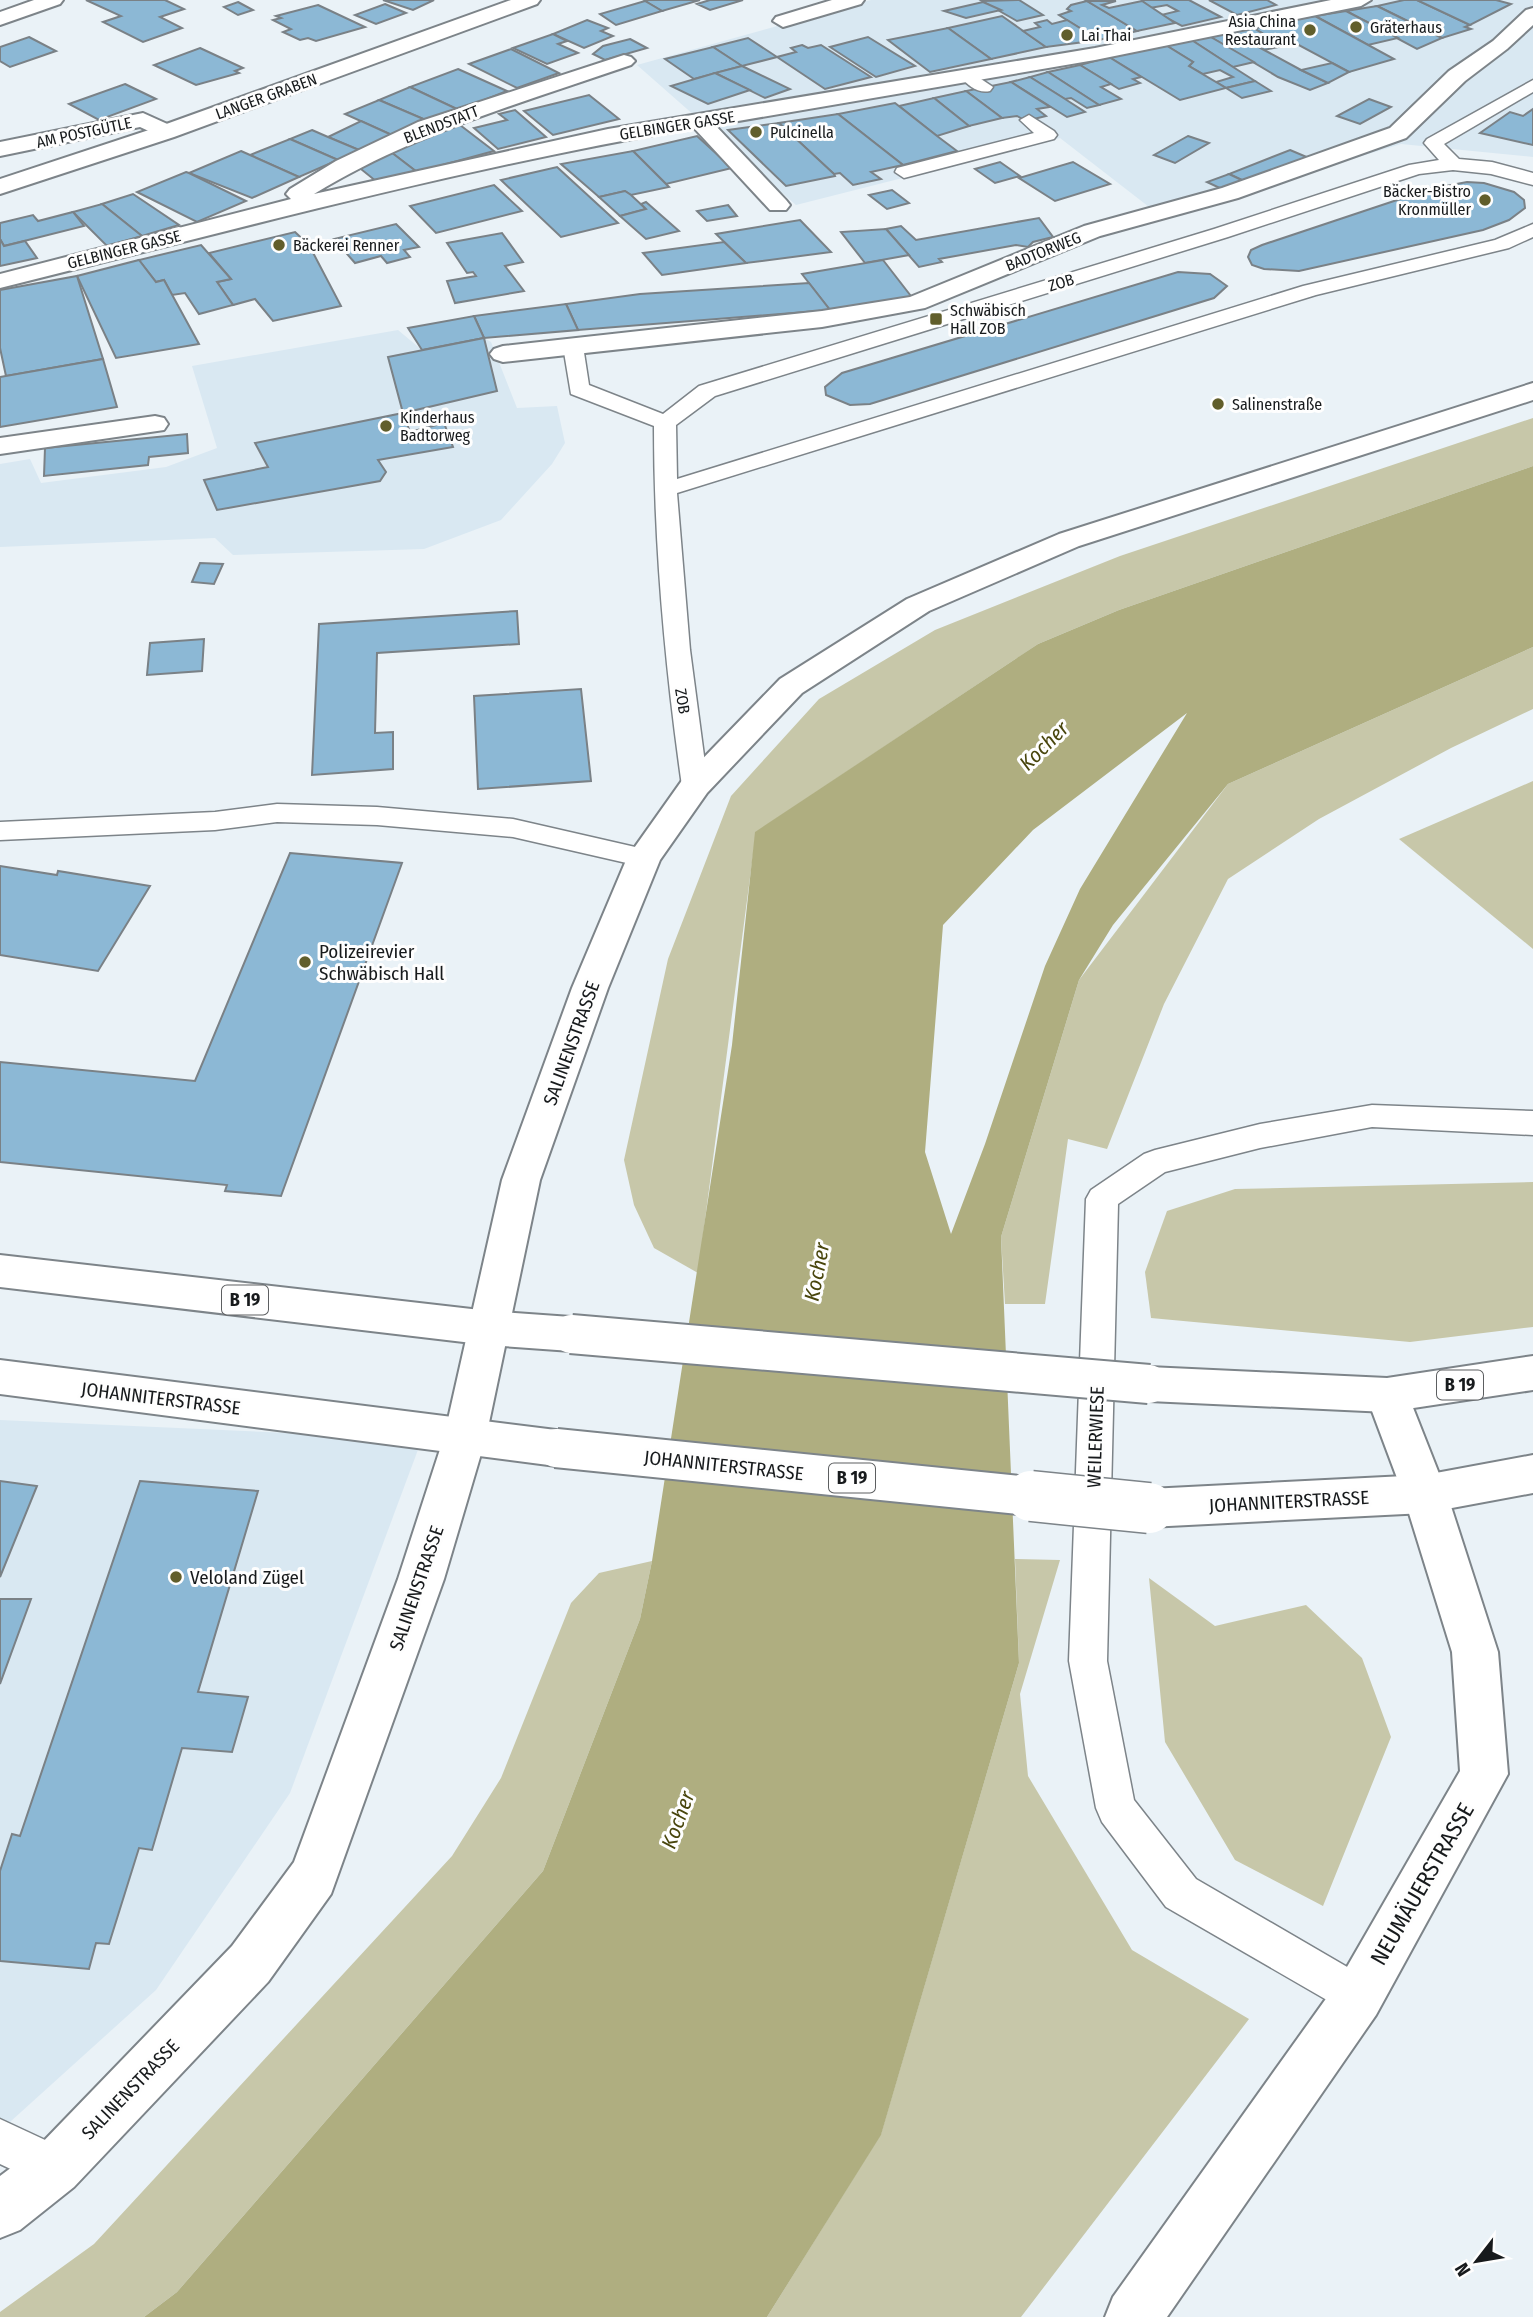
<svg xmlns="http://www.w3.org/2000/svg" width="1533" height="2317" font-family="'Fira Sans Condensed',sans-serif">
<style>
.built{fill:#d9e8f2}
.green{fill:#c7c7a9}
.water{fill:#afae80;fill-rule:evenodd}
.building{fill:#8cb8d5;stroke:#7a8186;stroke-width:2}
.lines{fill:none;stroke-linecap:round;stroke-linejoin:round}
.lane-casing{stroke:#7d8489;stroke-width:3}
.street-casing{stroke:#7d8489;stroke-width:4}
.secondary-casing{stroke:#7d8489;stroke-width:4}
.primary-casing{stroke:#7d8489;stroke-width:4}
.lane{fill:#fff;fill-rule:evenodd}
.street{fill:#fff;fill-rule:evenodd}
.secondary{fill:#fff;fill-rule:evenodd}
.primary{fill:#fff;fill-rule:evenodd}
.primary-bridge-far1-casing{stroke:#7d8489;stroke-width:42;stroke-linecap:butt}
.primary-bridge-casing{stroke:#7d8489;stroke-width:53;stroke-linecap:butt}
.primary-bridge-far1{stroke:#fff;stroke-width:38}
.primary-bridge{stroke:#fff;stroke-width:50}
.poi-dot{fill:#615e2b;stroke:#fefefe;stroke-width:2.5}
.labels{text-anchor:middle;stroke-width:6;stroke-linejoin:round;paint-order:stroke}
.far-poi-label{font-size:16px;fill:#171a1c;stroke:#fefefe;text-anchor:start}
.far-street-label{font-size:16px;fill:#171a1c;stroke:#fefefe}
.shield{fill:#fefefe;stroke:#5c5e60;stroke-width:2}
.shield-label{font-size:18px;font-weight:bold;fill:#171a1c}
.poi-label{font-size:19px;fill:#171a1c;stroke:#fefefe;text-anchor:start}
.street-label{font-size:19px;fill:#171a1c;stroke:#fefefe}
.water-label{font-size:21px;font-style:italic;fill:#48450c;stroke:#fefefe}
.near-street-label{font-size:23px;fill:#171a1c;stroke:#fefefe}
</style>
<rect width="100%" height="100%" fill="#eaf2f7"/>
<g class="built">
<polygon points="871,0 1533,0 1533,157 1401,144 1162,217 1060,138 796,205 637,65"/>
<polygon points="398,330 422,350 484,338 491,342 517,408 557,406 565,443 552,464 501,520 424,549 233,555 215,538 0,547 0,464 30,459 41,483 166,467 217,448 192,366"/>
<polygon points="0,1420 422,1439 290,1793 156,1990 0,2131"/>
</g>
<g class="green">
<polygon points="1533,418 1533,466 1119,610 1038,644 756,832 698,1273 654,1248 634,1205 624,1160 668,959 731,796 819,699 935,630 1120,556"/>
<polygon points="1533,647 1533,709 1451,748 1319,819 1228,879 1164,1004 1107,1149 1068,1139 1045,1304 1005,1304 1001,1237 1079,980 1228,784"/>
<polygon points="1533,781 1533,949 1399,839"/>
<polygon points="1533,1182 1533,1327 1410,1342 1151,1318 1145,1272 1167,1211 1235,1189"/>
<polygon points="1015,1559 1060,1560 1020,1694 1028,1776 1132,1950 1249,2019 1021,2317 767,2317 881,2134 1019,1663"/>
<polygon points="652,1561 640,1619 543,1871 177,2292 144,2317 0,2317 0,2312 94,2244 452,1856 501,1778 571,1603 599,1573"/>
<polygon points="1149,1578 1215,1626 1306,1605 1362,1658 1391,1737 1323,1906 1235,1860 1165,1742"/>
</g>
<path class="water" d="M1533 466V647L1228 784 1113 925 1079 980 1001 1237 1019 1663 881 2135 767 2317H144L177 2292 543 1871 640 1619 652 1561 732 1045 755 832 1038 644 1119 610ZM1187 713 1080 889 1045 966 985 1144 951 1234 925 1152 943 925 1033 830Z"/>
<g class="building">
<polygon points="86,0 165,0 184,9 160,17 182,28 143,42 103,22 121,16"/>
<polygon points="383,0 434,0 413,10"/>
<polygon points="649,0 700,0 662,11 645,1"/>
<polygon points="710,0 709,0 743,0 710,10 697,4"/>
<polygon points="1019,0 1043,15 1017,21 982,1"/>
<polygon points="1144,0 1189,0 1221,17 1182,26 1161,15 1178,11 1167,5 1150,8 1142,1"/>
<polygon points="1209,0 1267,0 1276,5 1237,15"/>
<polygon points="1404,0 1417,0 1470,25 1465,27 1471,29 1442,38 1377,6"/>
<polygon points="1417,0 1496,0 1511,4 1470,25"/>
<polygon points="645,1 662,11 616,25 600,14"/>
<polygon points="1087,1 1137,31 1099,40 1059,15 1071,11 1067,9 1071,5"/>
<polygon points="1087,1 1116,1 1102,5 1109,8 1142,1 1175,23 1137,31"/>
<polygon points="238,2 253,10 238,15 224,7"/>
<polygon points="983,2 1001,10 966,18 944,11"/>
<polygon points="385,4 406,13 376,24 355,15"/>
<polygon points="318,5 365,27 316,41 308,38 300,40 283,32 291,29 273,20 281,18 276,16"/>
<polygon points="1377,6 1442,38 1417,49 1346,11"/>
<polygon points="1346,11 1398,38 1368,45 1315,16"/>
<polygon points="1002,16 1046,47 991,59 948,28"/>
<polygon points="1315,16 1394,59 1349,72 1297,44 1283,46 1252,27"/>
<polygon points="587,20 608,28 601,31 613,36 584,48 553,34"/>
<polygon points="1047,20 1052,24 1067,20 1099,40 1046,47 1023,31 1040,27 1035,23"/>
<polygon points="1252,27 1283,46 1264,50 1231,32"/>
<polygon points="948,28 991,59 930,72 888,40"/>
<polygon points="1231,32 1301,70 1328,83 1310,90 1278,77 1209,36"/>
<polygon points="553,34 567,41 558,44 578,53 547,64 513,48"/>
<polygon points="1209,36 1254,62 1233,67 1190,39"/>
<polygon points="29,37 56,51 10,67 0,61 0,47"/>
<polygon points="868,37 915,66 876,77 830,47"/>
<polygon points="748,38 777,57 742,66 713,47"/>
<polygon points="630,39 647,48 605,60 593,54 603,46"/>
<polygon points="1190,39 1233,67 1255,81 1226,88 1216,82 1233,77 1220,70 1203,74 1189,66 1193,62 1164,44"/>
<polygon points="1164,44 1193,62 1189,66 1226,88 1180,100 1109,57"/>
<polygon points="802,45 808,48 821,45 871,77 825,89 777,57 796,52 791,48"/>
<polygon points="713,47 742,66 694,79 665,59"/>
<polygon points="200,48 243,68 235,71 239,73 196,85 154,65"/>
<polygon points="511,49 559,73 517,88 469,64"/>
<polygon points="1109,57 1141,77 1133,79 1140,83 1119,89 1080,65"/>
<polygon points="1332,63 1349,72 1328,83 1301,70"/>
<polygon points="1080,65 1111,84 1101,87 1121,99 1099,105 1048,72"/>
<polygon points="742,66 790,89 765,98 715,73"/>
<polygon points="458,69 507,91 459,110 410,87"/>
<polygon points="1048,72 1099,105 1087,108 1071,98 1065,99 1030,77"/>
<polygon points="715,73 750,90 708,104 671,86"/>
<polygon points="1030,77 1065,99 1085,112 1067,117 1011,82"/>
<polygon points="1255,81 1271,91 1242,98 1226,88"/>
<polygon points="1011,82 1050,107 1037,109 1046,116 1026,121 1017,116 1002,118 966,91"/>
<polygon points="125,84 156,99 99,120 69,104"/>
<polygon points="410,87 459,110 428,121 379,100"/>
<polygon points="966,91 1002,118 969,126 934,98"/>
<polygon points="589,95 619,119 553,135 524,111"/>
<polygon points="934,98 969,126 937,136 899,106"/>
<polygon points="1369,99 1391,107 1360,124 1337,116"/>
<polygon points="379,100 428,121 394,136 345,114"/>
<polygon points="895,103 937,136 957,151 903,165 838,114"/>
<polygon points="1533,109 1533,145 1480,133 1510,112 1523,116"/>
<polygon points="515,110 546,137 498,149 474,128 507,120 499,114"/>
<polygon points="838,114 903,165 871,172 881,179 853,185 840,173 834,174 779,123"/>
<polygon points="361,121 394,136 359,150 328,137"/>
<polygon points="779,123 834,174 835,176 786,186 728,130"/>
<polygon points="460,125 494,151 417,172 387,149"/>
<polygon points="312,130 328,137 359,150 338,160 290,139"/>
<polygon points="697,136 732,168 666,184 633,151"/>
<polygon points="1188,136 1209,143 1175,163 1154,155"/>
<polygon points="290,139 338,160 299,177 250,155"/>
<polygon points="387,149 417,172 377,182 356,165"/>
<polygon points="1290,150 1309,158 1248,183 1229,174"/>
<polygon points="241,151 250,155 299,177 252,198 189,173"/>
<polygon points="633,151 669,187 631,195 625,191 599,197 561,164"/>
<polygon points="1000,162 1020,176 995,183 975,169"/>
<polygon points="1073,162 1110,184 1055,201 1019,178"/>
<polygon points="557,167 618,223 561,237 501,180"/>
<polygon points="186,172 189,173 246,201 197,222 137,192"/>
<polygon points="1229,174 1248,183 1226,191 1207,182"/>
<polygon points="1467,182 1484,183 1514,192 1524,200 1525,208 1509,220 1483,230 1299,271 1264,269 1252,265 1248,257 1251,250 1262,245 1430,189"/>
<polygon points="494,185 522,211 436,233 410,206"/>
<polygon points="892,190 909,203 887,209 869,195"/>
<polygon points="625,191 631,195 646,209 620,216 599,197"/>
<polygon points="133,194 179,225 142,236 102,204"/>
<polygon points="646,202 679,231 646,239 620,216 646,209 641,204"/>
<polygon points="102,204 142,236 107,246 73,212"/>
<polygon points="728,205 737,216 707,221 697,211"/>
<polygon points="73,212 84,226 4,246 0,239 0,223 33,215 38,221"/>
<polygon points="1039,218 1053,237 1033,242 1028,247 1016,245 939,259 942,262 919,267 886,229 901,226 916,240"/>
<polygon points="800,220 831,252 746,263 716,234"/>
<polygon points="396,224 419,247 404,250 410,257 387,263 381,256 355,263 334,239"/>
<polygon points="886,229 909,255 865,263 841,232"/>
<polygon points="295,232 309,245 341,306 273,321 255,299 233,305 217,282 231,279 209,253"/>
<polygon points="502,233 523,262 505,266 524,291 455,303 447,281 476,276 473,272 467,273 447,243"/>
<polygon points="0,239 4,246 25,241 37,258 0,266"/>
<polygon points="724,242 746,263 662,275 643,253"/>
<polygon points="201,245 231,279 217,282 233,305 199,314 185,293 172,295 164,280 156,282 139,260"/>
<polygon points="139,260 156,282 164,280 199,344 116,358 77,276"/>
<polygon points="883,260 914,300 833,314 802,274"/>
<polygon points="1178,272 1210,274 1227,286 1214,298 870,404 850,405 826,395 825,387 842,373"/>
<polygon points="77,276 103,359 6,376 0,348 0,290"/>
<polygon points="809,283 830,310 578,330 566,304 640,294"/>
<polygon points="566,304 578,330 484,338 474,316"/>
<polygon points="474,316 484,338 422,350 408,328"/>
<polygon points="484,338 497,391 403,413 388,357"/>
<polygon points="103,359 117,407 0,427 0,377"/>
<polygon points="403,413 410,432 444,423 453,447 378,460 386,472 380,481 217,510 204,480 268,467 255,443"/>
<polygon points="187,434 188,453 149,457 148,465 44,476 45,448"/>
<polygon points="200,563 223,564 214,584 192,582"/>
<polygon points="517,611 519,644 377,653 375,733 393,732 393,769 312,775 319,624"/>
<polygon points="204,639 202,671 147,675 150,643"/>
<polygon points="581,689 591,781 478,789 474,696"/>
<polygon points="290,853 402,863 281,1196 225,1191 227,1185 0,1162 0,1062 195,1081"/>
<polygon points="0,866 57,875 58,871 150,886 98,971 0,955"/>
<polygon points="0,1481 37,1486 0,1577"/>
<polygon points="140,1481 258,1491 198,1692 248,1697 232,1752 182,1748 152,1850 139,1848 109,1944 96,1943 89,1969 0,1961 0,1871 12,1834 20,1836"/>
<polygon points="0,1599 31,1599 0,1684"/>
</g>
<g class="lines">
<g class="lane-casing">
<g id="lane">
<path d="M969 71 993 87 990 91C978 94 967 85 960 76Z"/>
<path d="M1533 80V92L1444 144 1459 159 1492 162 1533 173V185L1491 174 1453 170 1419 174 1228 237 715 396 676 425 677 479 1303 286 1495 240 1533 224V237L1509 248 1316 295 677 493 690 650 708 786 704 792 695 795 686 792 682 786C665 666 654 546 654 426L571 394 563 346 566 342H580L583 346 589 385 663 414 699 386 1214 229 1409 165 1439 160 1424 143 1427 139Z"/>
<polygon points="1029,115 1054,131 1057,135 1054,139 904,178 895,172 897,168 1034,133 1020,120"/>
<polygon points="277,804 377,807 513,819 644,849 654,852 658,858 654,864 644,867 513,837 377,825 277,822 215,830 0,840 0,822 215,812"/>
<polygon points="1372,1105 1533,1111 1533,1135 1372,1127 1260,1148 1165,1172 1118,1204 1107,1661 1134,1800 1196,1879 1373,1982 1379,1997 1373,2012 1358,2018 1166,1907 1102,1822 1096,1808 1069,1661 1086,1199 1091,1190 1144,1154 1155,1150 1260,1124"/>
<polygon points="0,2119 71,2152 77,2168 71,2184 55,2190 0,2164"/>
</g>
</g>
<g class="street-casing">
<g id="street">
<polygon points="34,0 63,0 60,4 0,25 0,12"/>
<polygon points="832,0 864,0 861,4 783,27 773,21 776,17"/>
<path d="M1331 0H1371L1361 6 1095 60 715 125 786 200 790 205 786 210H770L694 128C459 168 230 231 0 288V274L291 199 286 194 290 189 336 161 418 122 624 55 631 57 635 61 631 65C521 103 414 133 314 194L608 129 1095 48Z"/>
<polygon points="1533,8 1533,25 1507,49 1465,81 1406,138 1238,198 1100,236 925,308 822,327 503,362 494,359 490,354 494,349 503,346 822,311 910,297 1084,226 1222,188 1390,128 1449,71 1493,41 1526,10"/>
<polygon points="143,113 174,127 177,132 166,139 140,127 0,156 0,142"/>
<polygon points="1533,383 1533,400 1079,546 929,611 802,693 707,793 660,860 608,988 540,1180 486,1437 444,1579 331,1894 268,1982 74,2187 20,2230 0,2238 0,2176 36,2149 232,1946 294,1862 398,1579 444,1437 502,1180 572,988 627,858 683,779 780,679 907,599 1059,534"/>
<polygon points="155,416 164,418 168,424 164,430 0,454 0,438"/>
<polygon points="1387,1378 1402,1383 1408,1395 1447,1494 1498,1652 1508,1774 1376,2015 1167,2317 1105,2317 1113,2297 1340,1979 1460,1771 1452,1652 1403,1494 1366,1395 1372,1383"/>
</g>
</g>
<g class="secondary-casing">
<polygon id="secondary" points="511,0 540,0 537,4 174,137 0,194 0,179 158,127"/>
</g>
<g class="primary-casing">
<g id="primary">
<polygon points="0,1255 489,1311 571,1317 586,1322 592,1334 586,1346 571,1351 489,1345 0,1287"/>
<polygon points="1533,1356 1533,1390 1387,1412 1149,1401 1134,1396 1128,1384 1134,1372 1149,1367 1387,1378"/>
<polygon points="0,1360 556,1430 571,1435 578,1448 571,1461 556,1466 0,1394"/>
<polygon points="1533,1455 1533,1493 1425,1513 1149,1527 1133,1521 1127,1508 1133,1495 1149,1489 1425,1475"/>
</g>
</g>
<use href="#lane" class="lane"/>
<use href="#street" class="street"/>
<use href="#secondary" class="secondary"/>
<use href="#primary" class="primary"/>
<g class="primary-bridge-far1-casing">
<g id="primary-bridge-far1">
<polyline points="571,1334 1149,1384"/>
<polyline points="556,1448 1048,1498"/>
</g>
</g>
<g class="primary-bridge-casing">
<polyline id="primary-bridge" points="1031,1496 1149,1508"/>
</g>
<use href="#primary-bridge-far1" class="primary-bridge-far1"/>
<use href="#primary-bridge" class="primary-bridge"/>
</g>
<g class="poi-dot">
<circle cx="1356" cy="27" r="7"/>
<circle cx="1310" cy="30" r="7"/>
<circle cx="1067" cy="35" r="7"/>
<circle cx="756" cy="132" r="7"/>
<circle cx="1485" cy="200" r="7"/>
<circle cx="279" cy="245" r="7"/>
<rect x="929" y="312" width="14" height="14" rx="3.5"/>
<circle cx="1218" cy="404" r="7"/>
<circle cx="386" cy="426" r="7"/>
<circle cx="305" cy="962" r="7"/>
<circle cx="176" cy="1577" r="7"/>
</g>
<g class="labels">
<g class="far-poi-label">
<text x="1296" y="27" text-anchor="end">Asia China<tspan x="1296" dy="18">Restaurant</tspan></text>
<text x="1370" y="33">Gräterhaus</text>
<text x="1081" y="41">Lai Thai</text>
<text x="770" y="138">Pulcinella</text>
<text x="1471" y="197" text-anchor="end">Bäcker-Bistro<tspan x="1471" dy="18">Kronmüller</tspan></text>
<text x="293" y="251">Bäckerei Renner</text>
<text x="950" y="316">Schwäbisch<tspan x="950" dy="18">Hall ZOB</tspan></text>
<text x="1232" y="410">Salinenstraße</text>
<text x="400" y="423">Kinderhaus<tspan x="400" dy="18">Badtorweg</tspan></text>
</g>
<g class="far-street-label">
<text transform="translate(266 96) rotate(-20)" y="6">LANGER GRABEN</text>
<text transform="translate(441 124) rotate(-21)" y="6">BLENDSTATT</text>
<text transform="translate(677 125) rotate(-9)" y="6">GELBINGER GASSE</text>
<text transform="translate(84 132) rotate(-12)" y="6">AM POSTGÜTLE</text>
<text transform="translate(124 249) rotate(-14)" y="6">GELBINGER GASSE</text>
<text transform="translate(1043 251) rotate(-22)" y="6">BADTORWEG</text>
<text transform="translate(1061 282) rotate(-17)" y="6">ZOB</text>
<text transform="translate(683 701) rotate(81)" y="6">ZOB</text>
</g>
<g class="shield">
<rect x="222" y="1285.5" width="46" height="29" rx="5"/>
<rect x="1437" y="1370.5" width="46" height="29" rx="5"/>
<rect x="829" y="1463.5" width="46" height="29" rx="5"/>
</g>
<g class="shield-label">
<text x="245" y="1306">B 19</text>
<text x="1460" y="1391">B 19</text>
<text x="852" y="1484">B 19</text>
</g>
<g class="poi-label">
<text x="319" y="958">Polizeirevier<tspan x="319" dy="22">Schwäbisch Hall</tspan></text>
<text x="190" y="1584">Veloland Zügel</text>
</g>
<g class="street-label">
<text transform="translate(571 1043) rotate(-70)" y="7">SALINENSTRASSE</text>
<text transform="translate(161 1398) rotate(7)" y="7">JOHANNITERSTRASSE</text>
<text transform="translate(1095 1437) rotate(-88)" y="7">WEILERWIESE</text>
<text transform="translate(724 1465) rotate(6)" y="7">JOHANNITERSTRASSE</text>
<text transform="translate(1289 1501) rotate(-3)" y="7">JOHANNITERSTRASSE</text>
<text transform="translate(416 1588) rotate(-71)" y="7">SALINENSTRASSE</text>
<text transform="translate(130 2089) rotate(-46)" y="7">SALINENSTRASSE</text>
</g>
<g class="water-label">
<text transform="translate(1044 746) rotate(-45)" y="7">Kocher</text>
<text transform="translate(817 1272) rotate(-79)" y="7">Kocher</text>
<text transform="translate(678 1820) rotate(-70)" y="7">Kocher</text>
</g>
<g class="near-street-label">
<text transform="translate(1422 1884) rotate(-60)" y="8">NEUMÄUERSTRASSE</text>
</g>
</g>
<g transform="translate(1477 2261) rotate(239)" stroke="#fefefe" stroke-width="5" paint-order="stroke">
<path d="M0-5L12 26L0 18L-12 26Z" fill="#171a1c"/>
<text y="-10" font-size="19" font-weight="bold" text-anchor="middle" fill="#171a1c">N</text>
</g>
</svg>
